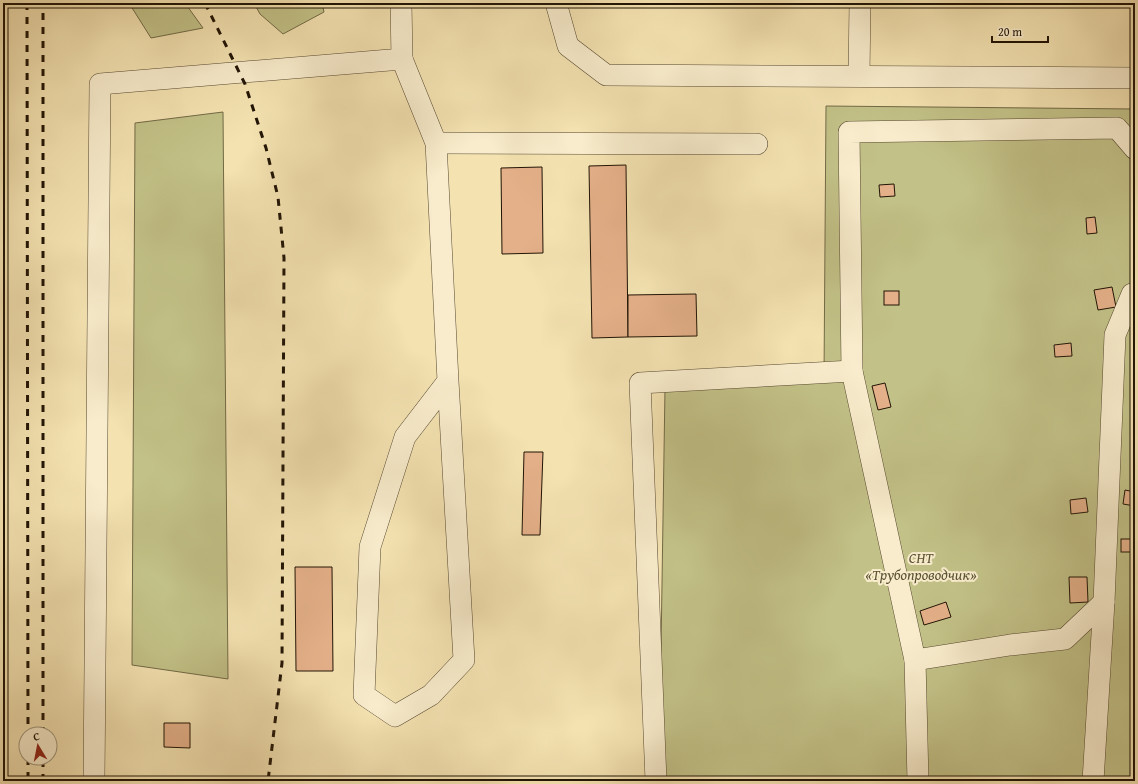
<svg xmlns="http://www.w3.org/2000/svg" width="1138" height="784" font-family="'Gentium Book Plus',serif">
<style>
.green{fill:#c2c187;stroke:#726a46}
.building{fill:#e4b089;stroke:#211405}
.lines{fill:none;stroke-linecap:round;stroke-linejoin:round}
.minor-casing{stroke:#564830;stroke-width:22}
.minor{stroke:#f8eccc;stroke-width:21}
.rail{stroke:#211405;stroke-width:3;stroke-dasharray:7 7;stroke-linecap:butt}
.labels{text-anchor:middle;stroke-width:4;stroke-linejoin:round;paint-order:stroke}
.park-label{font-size:15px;font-style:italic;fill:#595132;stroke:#f8eccc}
</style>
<rect width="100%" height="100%" fill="#f4e2b1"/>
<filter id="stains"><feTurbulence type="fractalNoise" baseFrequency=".005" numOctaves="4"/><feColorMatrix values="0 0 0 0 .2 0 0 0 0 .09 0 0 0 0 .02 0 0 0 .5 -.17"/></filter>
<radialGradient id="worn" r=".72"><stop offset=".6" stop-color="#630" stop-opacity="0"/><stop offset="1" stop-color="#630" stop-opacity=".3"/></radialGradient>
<g class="green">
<polygon points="129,3 185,3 203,28 151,38"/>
<polygon points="254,3 322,3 324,12 283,34 260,14"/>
<polygon points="826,106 1135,109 1135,781 659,781 665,388 824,376"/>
<polygon points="223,112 228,679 132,665 135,123"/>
</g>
<g class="building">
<polygon points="626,165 628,337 592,338 589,166"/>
<polygon points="542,167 543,253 502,254 501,168"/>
<polygon points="894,184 895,196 880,197 879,185"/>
<polygon points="1095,217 1097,233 1087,234 1086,218"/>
<polygon points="1112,287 1116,307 1098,310 1094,290"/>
<rect x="884" y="291" width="15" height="14"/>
<polygon points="696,294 697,336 628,337 628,295"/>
<polygon points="1071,343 1072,356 1055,357 1054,345"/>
<polygon points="885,383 891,407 878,410 872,386"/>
<polygon points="524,452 543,452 540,535 522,535"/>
<polygon points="1125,490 1135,492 1135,506 1123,504"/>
<polygon points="1086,498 1088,512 1071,514 1070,500"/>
<rect x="1121" y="539" width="14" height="13"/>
<polygon points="295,567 332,567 333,671 296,671"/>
<polygon points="1069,577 1087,577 1088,602 1070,603"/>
<polygon points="946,602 951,617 924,625 920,611"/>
<polygon points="164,723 190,723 190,748 164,747"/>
</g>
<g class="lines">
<g class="minor-casing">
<g id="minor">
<polyline points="556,3 568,46 606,75 1135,78"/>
<polyline points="402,59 436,143 448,381 464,660 431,695 395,716 364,695 370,547 405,437 448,381"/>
<polyline points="859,76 860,3"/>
<polyline points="436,143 757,144"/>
<polyline points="1104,602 1115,335 1132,294 1135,293"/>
<polyline points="915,660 918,781"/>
<polyline points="94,781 100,84 402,59 401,3"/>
<polyline points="656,781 640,383 852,371"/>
<polyline points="1093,781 1104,602 1065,639 1010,645 915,660 852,371 849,132 1117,128 1135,149"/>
</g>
</g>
<use href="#minor" class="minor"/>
<g class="rail">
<polyline points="27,3 28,734"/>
<polyline points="205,3 245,84 266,148 278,197 284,258 282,663 268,781"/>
<polyline points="43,734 43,3"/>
<polyline points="28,758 28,781"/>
<polyline points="43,781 43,758"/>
</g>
</g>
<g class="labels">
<g class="park-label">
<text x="921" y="563">СНТ<tspan x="921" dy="17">«Трубопроводчик»</tspan></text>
</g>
</g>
<rect width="1138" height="784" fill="none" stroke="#f4e2b1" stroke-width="16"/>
<rect x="4" y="4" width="1130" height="776" fill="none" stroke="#211405" stroke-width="2"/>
<rect x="8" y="8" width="1122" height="768" fill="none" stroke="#211405"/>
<g transform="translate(38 746) rotate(350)"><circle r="19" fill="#f8eccc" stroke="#a2967c"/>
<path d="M0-3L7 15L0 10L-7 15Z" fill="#8f2418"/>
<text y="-6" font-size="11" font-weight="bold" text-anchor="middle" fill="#211405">С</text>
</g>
<path d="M992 36v6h56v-6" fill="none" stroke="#211405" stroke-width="2"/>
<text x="998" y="36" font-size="12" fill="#211405" stroke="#f8eccc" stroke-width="3" paint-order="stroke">20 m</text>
<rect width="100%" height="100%" filter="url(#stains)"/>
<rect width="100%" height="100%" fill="url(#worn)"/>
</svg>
